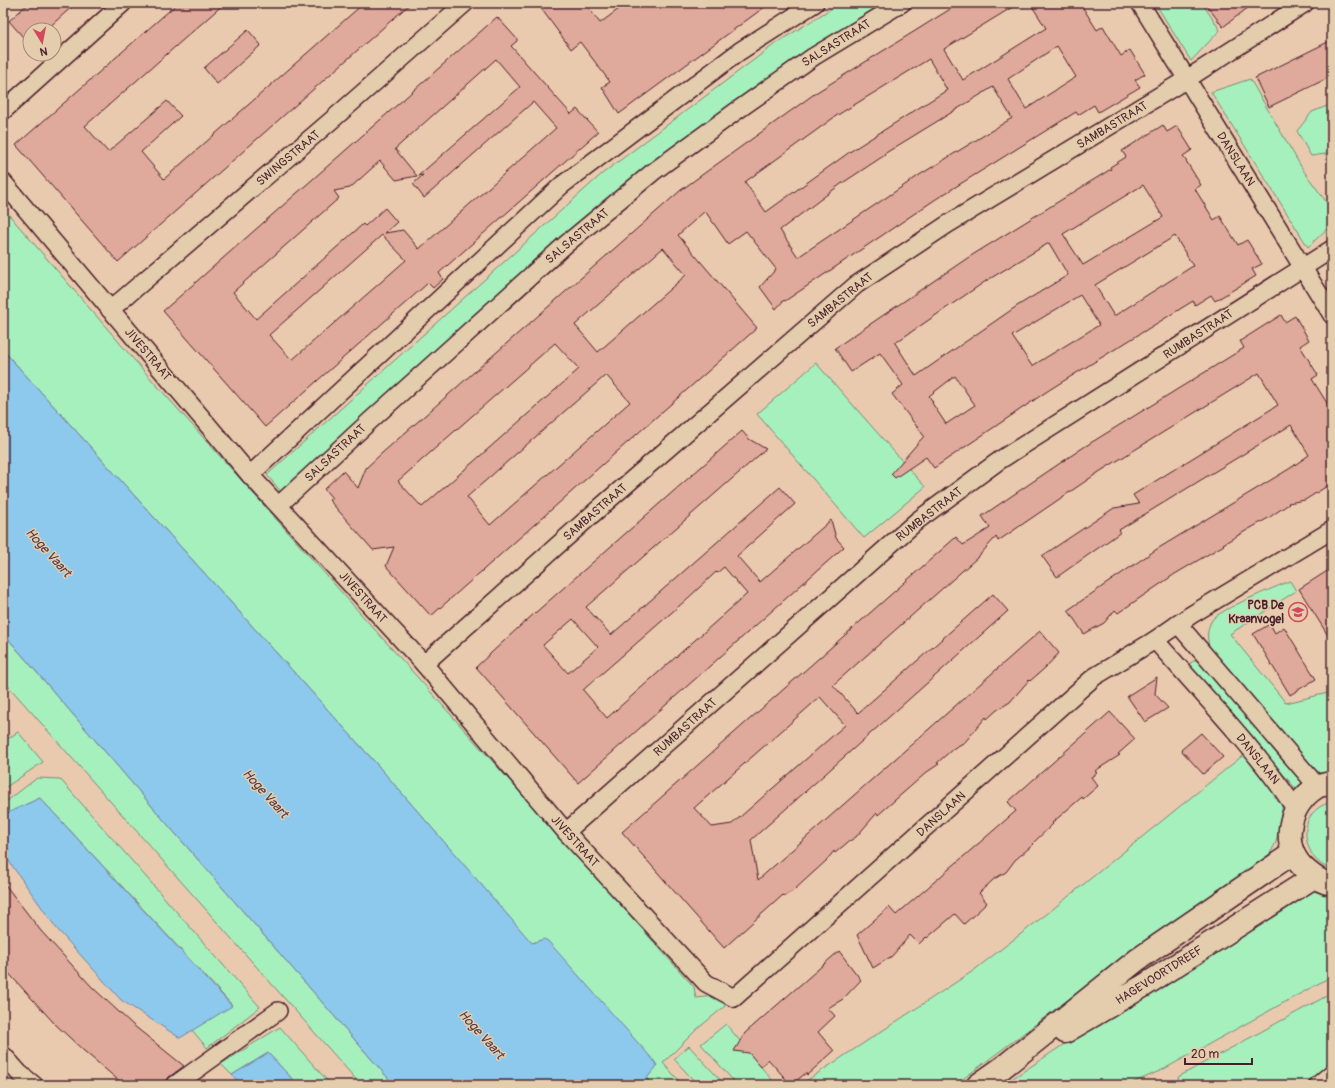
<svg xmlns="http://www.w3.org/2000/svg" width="1335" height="1088" font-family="Pangolin,sans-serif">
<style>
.green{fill:#a6f0be;stroke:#788874}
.water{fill:#8dc8ed;stroke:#72849f}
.building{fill:#dfa99b;stroke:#4a1f2b;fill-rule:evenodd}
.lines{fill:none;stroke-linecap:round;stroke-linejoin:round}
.minor-casing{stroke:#4a1f2b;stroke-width:20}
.secondary-casing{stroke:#4a1f2b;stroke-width:25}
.minor{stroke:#e3cdad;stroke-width:17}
.secondary{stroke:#e3cdad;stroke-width:22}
.labels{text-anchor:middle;stroke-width:3;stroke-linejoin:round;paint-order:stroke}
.street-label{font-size:12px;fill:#4a1f2b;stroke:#e3cdad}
.poi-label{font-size:12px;font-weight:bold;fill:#4a1f2b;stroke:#e3cdad;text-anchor:end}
.water-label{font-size:13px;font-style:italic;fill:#543848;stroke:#e3cdad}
</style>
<rect width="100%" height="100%" fill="#eacaae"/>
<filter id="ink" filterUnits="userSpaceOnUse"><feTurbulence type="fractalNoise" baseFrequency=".025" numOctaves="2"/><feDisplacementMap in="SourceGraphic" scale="8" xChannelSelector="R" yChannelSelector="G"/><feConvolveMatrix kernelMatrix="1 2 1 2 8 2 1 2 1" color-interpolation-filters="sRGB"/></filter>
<g filter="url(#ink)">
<g class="green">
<polygon points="840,3 883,3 788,63 618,191 282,493 267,475 603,173 775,44"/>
<polygon points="1155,3 1202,3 1220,30 1191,61"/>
<polygon points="1250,79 1303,170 1332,210 1332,224 1308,247 1211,92"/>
<polygon points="1332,104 1332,153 1311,156 1297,131 1312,112"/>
<polygon points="3,208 143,370 694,987 696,998 715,996 725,1001 725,1006 696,1030 663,1063 683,1085 650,1085 647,1078 656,1066 540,940 536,943 532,944 374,761 3,350"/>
<polygon points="816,363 925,487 864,538 757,414"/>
<path d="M1290 581 1296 591 1230 634 1286 703 1332 692V773H1320L1312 767 1210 650C1207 640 1206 630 1212 620 1220 609 1274 588 1290 581Z"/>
<polygon points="3,633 174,832 394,1085 361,1085 3,680"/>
<polygon points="1196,660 1198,660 1303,783 1303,784 1296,789 1189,666 1190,663"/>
<polygon points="18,732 43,762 3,789 3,742"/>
<polygon points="1246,753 1282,801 1282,813 1276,842 1270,854 1254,867 1069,999 955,1085 800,1085 973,971 1048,913"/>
<polygon points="37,778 60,779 260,1007 207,1048 192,1030 232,1005 40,798 3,815 3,804"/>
<path d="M1332 802V869C1314 865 1305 846 1306 829 1307 826 1307 822 1308 820 1314 809 1321 805 1332 802Z"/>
<polygon points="1310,887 1332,892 1332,976 1164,1069 1128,1085 1003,1085 1183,965"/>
<polygon points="1332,993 1332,1060 1304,1085 1181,1085 1178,1077"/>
<polygon points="726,1024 776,1085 737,1085 701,1044"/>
<polygon points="280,1027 331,1085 298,1085 268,1053 232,1075 221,1064"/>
<polygon points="689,1046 725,1085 698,1085 674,1059"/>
</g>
<g class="water">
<polygon points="3,350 374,761 532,943 544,939 548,941 655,1062 657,1066 647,1078 650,1085 394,1085 174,832 3,633"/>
<polygon points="40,798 232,1006 180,1038 121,1000 57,929 3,853 3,815"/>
<polygon points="268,1053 298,1085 241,1085 232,1075"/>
</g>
<g class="building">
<polygon points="29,3 76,3 46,30 30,30 30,45 9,21"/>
<polygon points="178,3 225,3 85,126 108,152 167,101 181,116 141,152 164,179 364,3 411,3 118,262 16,145"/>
<polygon points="537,3 585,3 600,23 627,3 770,3 619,114 602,87 610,82 580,42 571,49"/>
<path d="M960 3H1019L944 49 963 80 1046 28 1030 3H1080L1097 30 1103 26 1121 56 1130 50 1145 74 1135 80 1140 87 1098 112 1094 105 1078 115 1076 112 936 199 785 301 784 300 776 309 760 287 776 269 746 231 728 244 705 211 678 235 757 328 431 616 386 566 394 547 373 550 329 500 332 498 324 489 343 471 358 488 366 468 381 454 681 190 817 92ZM1057 46 1076 77 1026 109 1008 79ZM929 59 947 90 851 151 766 212 745 182 836 116ZM993 87 1012 118 921 174 798 257 780 230 841 184 885 155 884 154ZM663 248 686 275 598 352 575 325ZM555 343 579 369 422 507 398 481ZM606 375 630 402 490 525 467 497Z"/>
<polygon points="1205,3 1254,3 1223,27"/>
<path d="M497 17 517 39V41L511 46 571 114 577 109 598 132 439 273 443 279 433 288 428 283 265 427 163 311ZM496 59 520 87 418 176 423 175 413 184 424 198 533 102 556 128 419 249 403 230 385 233 397 222 385 208 365 226 363 224 256 319 233 292 339 198 334 191 350 188 380 161 396 180 417 176 395 149ZM382 235 406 260 292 360 269 335Z"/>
<polygon points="248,30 261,45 217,84 204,68"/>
<polygon points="1332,40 1332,76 1269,107 1255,78"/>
<path d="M1163 125 1167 132 1177 126 1192 150 1183 156 1201 185 1195 189 1214 220 1220 216 1238 245 1247 240 1262 264 1252 269 1256 276 1215 301 1211 295 1195 305 1193 301 1049 390 934 468 926 457 895 478 891 474 924 436 892 394 903 385 880 353 851 372 835 348 969 257 1111 169 1110 167 1126 157 1122 151ZM1143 185 1163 217 1083 265 1063 234ZM1175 236 1193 266 1114 316 1095 285ZM1049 243 1068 275 1017 306 916 376 895 343 986 281ZM1080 295 1099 325 1032 366 1012 336ZM955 376 975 405 946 424 932 403 933 402 929 396Z"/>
<path d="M1281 315 1285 322 1295 316 1309 340 1300 346 1318 375 1312 379 1332 411V483L1305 500 1288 503 1289 504 1274 514 1270 517 1223 544 1224 545 1175 574 1118 613 1115 610 1104 623 1084 634 1068 610 1157 549 1289 469 1309 455 1291 425 1119 530 1121 532 1057 577 1042 556 1114 508 1139 504 1133 495 1278 405 1259 373 1099 472 998 541 996 537 978 557 833 685 858 713 993 594 1008 611 751 840 758 880 1040 631 1059 653 1045 668 1030 681 1029 680 1010 702 997 710 987 719 986 717 965 742 954 748 937 763 939 764 927 772 878 815 877 813 856 837 848 842 835 853 834 851 826 861 793 891 784 896 783 895 724 948 622 832 956 537 963 545 990 528 982 516 1084 447 1244 348 1240 341ZM820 697 845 725 732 824 712 827 694 808Z"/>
<path d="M742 431 749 439 766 449 586 607 611 635 780 487 795 504 737 556 760 582 831 520 836 538 844 547 578 783 476 667 518 628ZM724 567 747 594 607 718 583 690 686 600 716 572 717 573ZM573 619 598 647 568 673 543 645Z"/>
<polygon points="1332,568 1332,642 1299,589"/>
<polygon points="1270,624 1275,633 1284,627 1316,679 1290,695 1253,634"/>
<polygon points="1157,677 1155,694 1168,708 1145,722 1127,696"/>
<polygon points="1110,712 1135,739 1118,754 1120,755 1095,771 1097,773 1091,777 1098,786 1083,799 1082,797 1052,823 1053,824 1033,843 1034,844 1015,860 1006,872 994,879 979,893 987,903 964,924 955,914 927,938 926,937 919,944 910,935 892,956 873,968 857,935 889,907 896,915 1016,811 1008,802"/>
<polygon points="1201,733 1223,757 1203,774 1181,750"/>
<polygon points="3,882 41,931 92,987 133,1025 184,1066 169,1077 166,1081 165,1085 124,1085 84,1051 54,1023 3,967"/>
<polygon points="839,951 861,980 843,999 828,1008 835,1016 818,1032 834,1051 807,1075 806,1073 791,1085 768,1059 761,1067 749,1053 734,1051 745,1033"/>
</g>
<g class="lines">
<g class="minor-casing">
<g id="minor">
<polyline points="1140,3 1332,315"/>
<polyline points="3,111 123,3"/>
<polyline points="3,182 250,475 424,664 566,832 706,983 734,998 1094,677 1155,640 1191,615 1332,530"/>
<polyline points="110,310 333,119 465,3"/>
<polyline points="250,475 562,185 740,51 815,3"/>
<polyline points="279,505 371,420 565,245 653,172 735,112 813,57 902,3"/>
<polyline points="1178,624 1318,787"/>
<path d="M1155 640C1203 695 1255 748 1295 808"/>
<polyline points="424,664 604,504 856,285 948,224 1187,79 1305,3"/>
<polyline points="566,832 918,520 1000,460 1332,249"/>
<polyline points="3,1055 19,1073 34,1085"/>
<polyline points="175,1085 278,1011"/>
<polyline points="1318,1085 1332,1073"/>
</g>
</g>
<g class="secondary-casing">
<g id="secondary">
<path d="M1332 783C1327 784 1321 785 1317 787 1287 805 1279 848 1307 871 1314 877 1323 883 1332 884"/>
<polyline points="1065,1032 1145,985 1314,877"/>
<polyline points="978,1085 1002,1068 1137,960 1293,853"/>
</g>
</g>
<use href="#minor" class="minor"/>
<use href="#secondary" class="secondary"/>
</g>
</g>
<defs>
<g id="school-ring" transform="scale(1)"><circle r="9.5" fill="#e3cdad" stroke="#d1495b" stroke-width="1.5"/><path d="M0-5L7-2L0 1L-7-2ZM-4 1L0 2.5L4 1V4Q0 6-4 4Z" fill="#d1495b"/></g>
</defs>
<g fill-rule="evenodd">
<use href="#school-ring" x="1298" y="612"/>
</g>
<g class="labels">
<g class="street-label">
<text transform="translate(836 43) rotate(-32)" y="4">SALSASTRAAT</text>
<text transform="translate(1112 125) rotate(-31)" y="4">SAMBASTRAAT</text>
<text transform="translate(288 158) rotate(-40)" y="4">SWINGSTRAAT</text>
<text transform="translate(1236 159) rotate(58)" y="4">DANSLAAN</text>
<text transform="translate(577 236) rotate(-40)" y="4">SALSASTRAAT</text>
<text transform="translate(840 300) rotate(-39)" y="4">SAMBASTRAAT</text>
<text transform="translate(1198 334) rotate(-33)" y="4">RUMBASTRAAT</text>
<text transform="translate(148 354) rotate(50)" y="4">JIVESTRAAT</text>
<text transform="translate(335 453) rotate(-43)" y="4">SALSASTRAAT</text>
<text transform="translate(595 512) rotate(-41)" y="4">SAMBASTRAAT</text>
<text transform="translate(929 514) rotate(-38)" y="4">RUMBASTRAAT</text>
<text transform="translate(363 597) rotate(48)" y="4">JIVESTRAAT</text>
<text transform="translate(685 727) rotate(-42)" y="4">RUMBASTRAAT</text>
<text transform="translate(1258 759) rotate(51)" y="4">DANSLAAN</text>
<text transform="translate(941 814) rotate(-42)" y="4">DANSLAAN</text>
<text transform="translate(575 841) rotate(48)" y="4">JIVESTRAAT</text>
<text transform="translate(1159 975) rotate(-32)" y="4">HAGEVOORTDREEF</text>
</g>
<g class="poi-label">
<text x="1284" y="609">PCB De<tspan x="1284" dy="14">Kraanvogel</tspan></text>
</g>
<g class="water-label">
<text transform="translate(49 552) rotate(48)" y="5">Hoge Vaart</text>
<text transform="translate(266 793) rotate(48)" y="5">Hoge Vaart</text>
<text transform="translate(482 1034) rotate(48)" y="5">Hoge Vaart</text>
</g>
</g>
<rect width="1335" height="1088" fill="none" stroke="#e3cdad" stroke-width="16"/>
<rect x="8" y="8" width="1319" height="1072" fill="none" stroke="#4a1f2b" stroke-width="1.5" filter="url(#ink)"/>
<g transform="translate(42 42) rotate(170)"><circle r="19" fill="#e3cdad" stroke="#a68779"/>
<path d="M0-3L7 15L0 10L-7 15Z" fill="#d1495b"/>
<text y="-6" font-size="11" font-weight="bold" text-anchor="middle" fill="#4a1f2b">N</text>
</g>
<path d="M1185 1058v6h67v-6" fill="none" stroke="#4a1f2b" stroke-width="2"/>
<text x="1191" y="1058" font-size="12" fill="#4a1f2b" stroke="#e3cdad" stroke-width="3" paint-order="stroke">20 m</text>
</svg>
